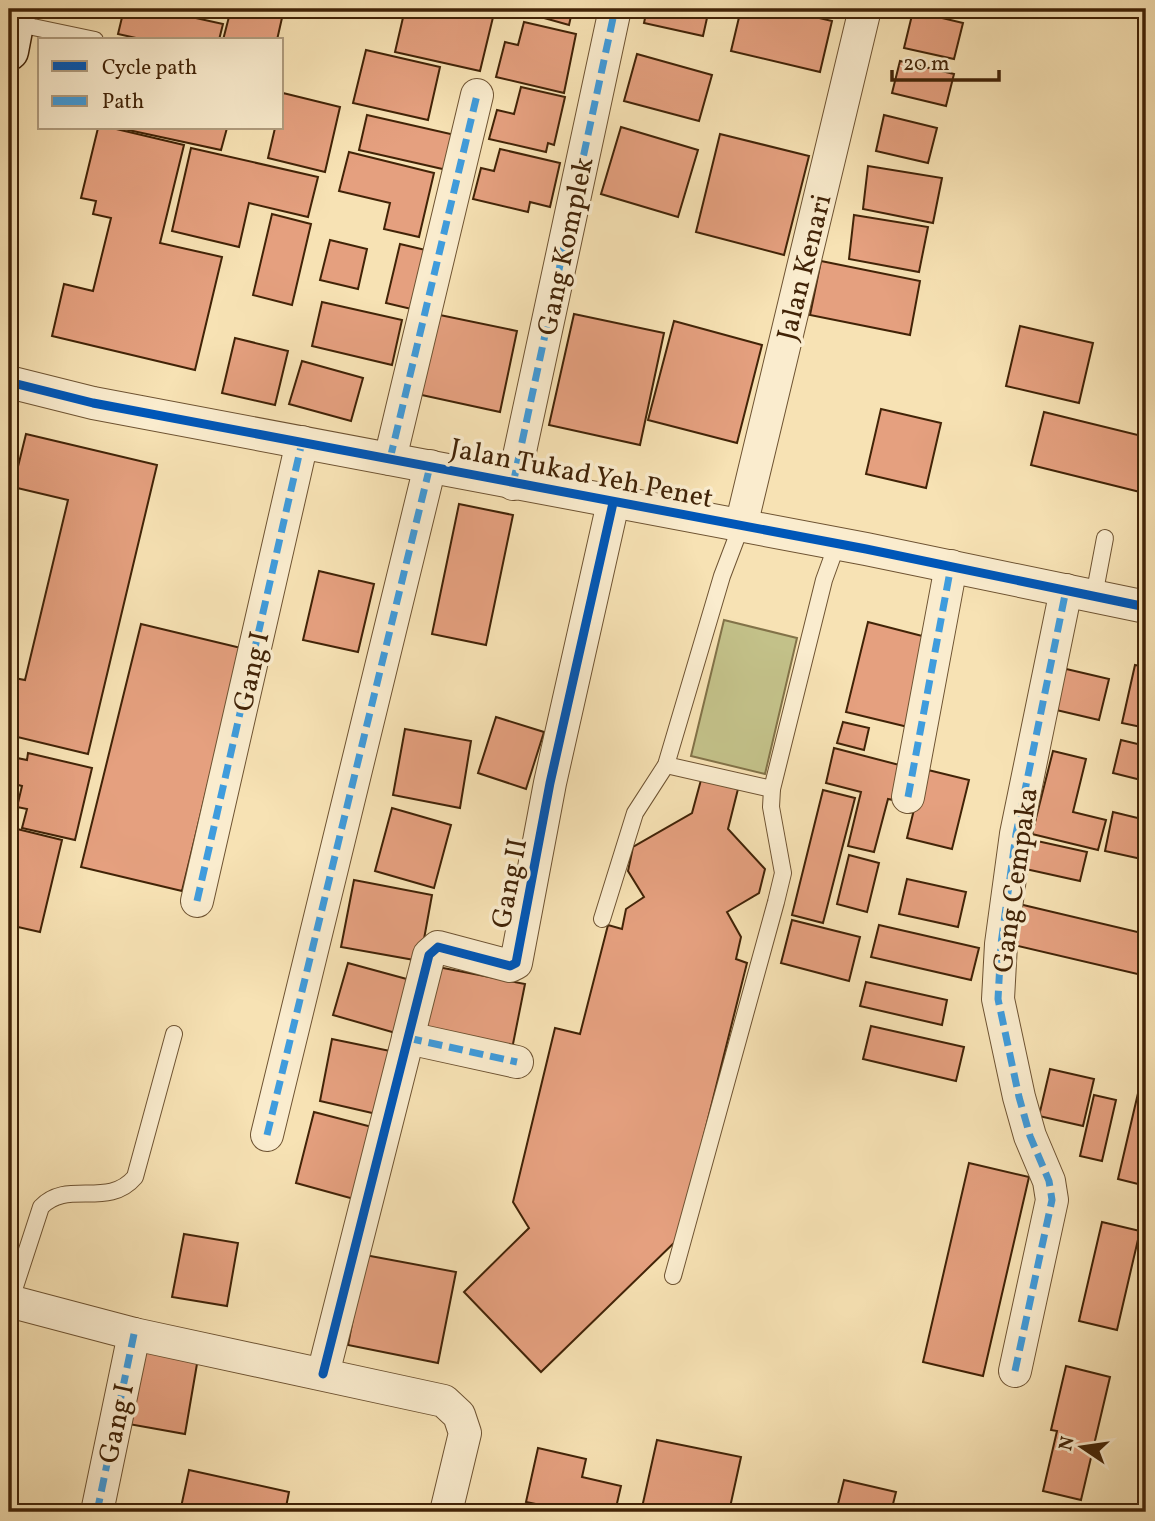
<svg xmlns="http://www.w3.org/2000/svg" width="1155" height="1521" font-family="Vollkorn,serif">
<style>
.green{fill:#c3c189;stroke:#827248;stroke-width:2}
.building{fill:#e5a07f;stroke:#412307;stroke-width:2}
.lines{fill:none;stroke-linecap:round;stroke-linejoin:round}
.lane-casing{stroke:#6e5332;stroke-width:18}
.street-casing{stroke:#6e5332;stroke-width:34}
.secondary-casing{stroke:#412307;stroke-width:41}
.lane{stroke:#faecce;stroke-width:16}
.street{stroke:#faecce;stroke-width:32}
.secondary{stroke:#faecce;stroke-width:38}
.quiet{stroke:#3f9cdd;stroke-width:7;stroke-dasharray:14 7;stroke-linecap:butt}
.cycleway-casing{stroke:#faecce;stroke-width:13}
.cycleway{stroke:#0057b8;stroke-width:9}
.labels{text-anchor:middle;stroke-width:7;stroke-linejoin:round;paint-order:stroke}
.street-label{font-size:28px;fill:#412307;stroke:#faecce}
</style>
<rect width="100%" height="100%" fill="#f7e2b4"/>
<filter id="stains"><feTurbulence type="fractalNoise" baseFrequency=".00286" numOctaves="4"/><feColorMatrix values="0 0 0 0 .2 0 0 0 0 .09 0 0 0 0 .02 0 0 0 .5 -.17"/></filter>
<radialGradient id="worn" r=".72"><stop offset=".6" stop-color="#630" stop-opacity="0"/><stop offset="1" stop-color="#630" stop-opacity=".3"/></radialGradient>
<polygon class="green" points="724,620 797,638 765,774 691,756"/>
<g class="building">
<polygon points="124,9 155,9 223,24 219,40 145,40 118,34"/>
<polygon points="231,9 284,9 277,40 223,40"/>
<polygon points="405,9 495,9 480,71 395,52"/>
<polygon points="512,9 589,9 588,16 572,12 569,25"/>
<polygon points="647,9 709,9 703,36 644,23"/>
<polygon points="741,9 781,9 832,21 820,72 731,51"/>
<polygon points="913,11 963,23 954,59 904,48"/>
<polygon points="524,22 576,34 564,93 496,77 505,42 518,45"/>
<polygon points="366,50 440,67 428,120 353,103"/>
<polygon points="637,54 712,75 699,121 624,101"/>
<polygon points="900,61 954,74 946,106 892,93"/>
<polygon points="521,87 565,97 554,145 548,143 546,152 489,139 497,110 514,114"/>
<polygon points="283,93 340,107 325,172 268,158 275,128 282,128"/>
<polygon points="367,115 455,135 447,170 359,150"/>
<polygon points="884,115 937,128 928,163 876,151"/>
<polygon points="621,127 698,150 678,217 601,194"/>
<polygon points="98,128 112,128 184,145 160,243 222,257 195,370 52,336 64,284 93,291 111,218 93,214 96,201 81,198"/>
<polygon points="119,128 227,128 221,150"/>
<polygon points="720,134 809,156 784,255 696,232"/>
<polygon points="191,148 318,177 308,217 249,203 239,247 172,231"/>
<polygon points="500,149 560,163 550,207 530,202 528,212 473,199 481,168 494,171"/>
<polygon points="349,152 434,173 419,237 384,229 390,203 339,191"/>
<polygon points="868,166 942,178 933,223 863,209"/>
<polygon points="272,214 311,224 292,305 253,295"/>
<polygon points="854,215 928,227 919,272 849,259"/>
<polygon points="330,240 367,249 358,289 320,280"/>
<polygon points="400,244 434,252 420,311 386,303"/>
<polygon points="821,261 920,281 910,335 810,315"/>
<polygon points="322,302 402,320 392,365 312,346"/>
<polygon points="435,314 517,331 500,412 417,394"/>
<polygon points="574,314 664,333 640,445 549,425"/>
<polygon points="674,321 762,345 737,443 648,420"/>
<polygon points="1020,326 1093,343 1079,403 1006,386"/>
<polygon points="235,338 288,351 275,405 222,393"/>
<polygon points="302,361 363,378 351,421 289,404"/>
<polygon points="881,409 941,423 926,488 866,474"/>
<polygon points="1044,412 1146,437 1146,466 1140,492 1031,465"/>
<polygon points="26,434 157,465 88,754 9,735 9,677 25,680 68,500 13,487"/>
<polygon points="459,504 513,515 486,645 432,634"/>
<polygon points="319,571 374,584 358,652 303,640"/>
<polygon points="868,622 930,638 908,727 846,712"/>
<polygon points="141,624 241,648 182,891 81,867"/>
<polygon points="1135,665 1146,667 1146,728 1122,723"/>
<polygon points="1062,668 1109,679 1099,720 1052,709"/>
<polygon points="496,717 544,732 526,789 478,773"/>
<polygon points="843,722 869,728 864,750 837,743"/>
<polygon points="405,729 471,741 460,808 393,795"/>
<polygon points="1121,740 1146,746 1145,781 1113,773"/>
<polygon points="834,748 907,767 898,801 888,799 874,852 848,846 861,792 826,783"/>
<polygon points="1053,751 1086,759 1073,812 1106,820 1098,850 1032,834"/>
<polygon points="28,753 92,768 75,840 22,828 27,809 17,807 22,786 11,783 17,758 27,760"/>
<polygon points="924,769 969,780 952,849 907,838"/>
<polygon points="701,780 738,789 728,829 765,869 759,893 727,912 741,937 736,959 747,963 678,1239 541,1372 464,1292 529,1228 513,1202 555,1028 580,1034 608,925 622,929 626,909 644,897 628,871 633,847 692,813"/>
<polygon points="823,790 855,798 823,923 792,915"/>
<polygon points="9,794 17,796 9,825"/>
<polygon points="392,808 451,825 434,888 375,871"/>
<polygon points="1113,812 1146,820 1146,860 1105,851"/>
<polygon points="9,827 62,840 40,932 9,925"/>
<polygon points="1028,839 1087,852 1080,881 1021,868"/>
<polygon points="849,855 879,863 867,912 837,904"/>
<polygon points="907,879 966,892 958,927 899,914"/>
<polygon points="354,880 432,895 420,961 341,947"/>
<polygon points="1019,904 1146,934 1146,976 1010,944"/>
<polygon points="792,920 860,937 849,981 781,963"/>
<polygon points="879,925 979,948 971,980 871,957"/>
<polygon points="348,963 414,981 399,1034 333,1015"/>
<polygon points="438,967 525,984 511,1054 424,1037"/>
<polygon points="866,982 947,1000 942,1025 860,1006"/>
<polygon points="9,988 16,989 10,1013 9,1013"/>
<polygon points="871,1026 964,1047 956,1081 863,1059"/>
<polygon points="332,1039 395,1052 381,1115 320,1101"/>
<polygon points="1146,1059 1146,1186 1118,1179"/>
<polygon points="1050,1069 1094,1079 1083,1126 1039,1116"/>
<polygon points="1094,1095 1116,1100 1102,1161 1080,1156"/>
<polygon points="314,1112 372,1127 354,1199 296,1183"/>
<polygon points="969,1163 1029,1177 983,1376 923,1362"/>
<polygon points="1102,1222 1140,1231 1117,1330 1079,1321"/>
<polygon points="184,1234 238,1243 227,1306 172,1297"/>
<polygon points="365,1255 456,1272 438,1363 348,1345"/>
<polygon points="136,1348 198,1358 185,1434 123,1423"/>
<polygon points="1066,1366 1110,1377 1081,1500 1043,1491 1057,1431 1051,1430"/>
<polygon points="657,1440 741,1457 729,1512 641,1512"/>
<polygon points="538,1448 586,1459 582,1477 621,1486 615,1512 575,1512 526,1502"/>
<polygon points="189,1470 289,1492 285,1512 180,1512"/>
<polygon points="844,1480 896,1492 891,1512 836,1512"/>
</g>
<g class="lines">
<g class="lane-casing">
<g id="lane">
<polyline points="14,23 95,40"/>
<polyline points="1094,596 1105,538"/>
<polyline points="666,765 772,789"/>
<polyline points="602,919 635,813 666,765 722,576 741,526"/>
<polyline points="673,1276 776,902 783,873 771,807 772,789 824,580 837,544"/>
<path d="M10 1302 41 1207C67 1179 108 1209 135 1177L174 1034"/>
</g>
</g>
<g class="street-casing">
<g id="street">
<polyline points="9,382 93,403 866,549 1146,607"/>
<polyline points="390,459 477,95"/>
<polyline points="513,484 615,9"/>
<polyline points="741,526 865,9"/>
<polyline points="908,797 951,566"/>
<polyline points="197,901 302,442"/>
<polyline points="408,1038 517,1062"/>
<polyline points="267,1135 430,466"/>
<polyline points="9,1301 134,1334 444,1401 459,1415 465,1433 446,1512"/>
<polyline points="1015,1371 1052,1200 1049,1181 1030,1136 1019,1097 998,999 1001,944 1016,834 1066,590"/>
<polyline points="323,1374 429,955 438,947 510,966 516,963 550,783 613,503"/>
<polyline points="97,1512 134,1334"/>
</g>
</g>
<g class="secondary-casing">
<polyline id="secondary" points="9,51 17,9"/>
</g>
<use href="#lane" class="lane"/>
<use href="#street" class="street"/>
<use href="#secondary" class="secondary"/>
<g class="quiet">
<polyline points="390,459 477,95"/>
<polyline points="513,484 615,9"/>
<polyline points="908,797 951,566"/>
<polyline points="197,901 302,442"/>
<polyline points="408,1038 517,1062"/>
<polyline points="267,1135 430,466"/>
<polyline points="1015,1371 1052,1200 1049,1181 1030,1136 1019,1097 998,999 1001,944 1016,834 1066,590"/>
<polyline points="97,1512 134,1334"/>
</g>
<g class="cycleway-casing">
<g id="cycleway">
<polyline points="9,382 93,403 866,549 1146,607"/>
<polyline points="323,1374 429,955 438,947 510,966 516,963 550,783 613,503"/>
</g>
</g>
<use href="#cycleway" class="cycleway"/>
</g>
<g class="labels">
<g class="street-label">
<text transform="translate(564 246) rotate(-78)" y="10">Gang Komplek</text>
<text transform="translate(803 267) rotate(-76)" y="10">Jalan Kenari</text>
<text transform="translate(582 472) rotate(11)" y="10">Jalan Tukad Yeh Penet</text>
<text transform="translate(250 671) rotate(-77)" y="10">Gang I</text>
<text transform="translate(1014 880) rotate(-82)" y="10">Gang Cempaka</text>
<text transform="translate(508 883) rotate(-79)" y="10">Gang II</text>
<text transform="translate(115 1423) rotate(-78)" y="10">Gang I</text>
</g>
</g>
<rect width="1155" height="1521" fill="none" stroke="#f7e2b4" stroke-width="35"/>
<rect x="10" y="10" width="1134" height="1500" fill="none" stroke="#412307" stroke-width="3.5"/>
<rect x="18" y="18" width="1120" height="1486" fill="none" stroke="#412307" stroke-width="2"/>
<rect x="38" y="38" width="245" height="91" fill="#faecce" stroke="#b09c7e" stroke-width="2"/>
<rect x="52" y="61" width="35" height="10" fill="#0057b8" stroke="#b09c7e" stroke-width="2"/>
<text x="102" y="74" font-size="21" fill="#412307">Cycle path</text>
<rect x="52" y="96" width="35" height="10" fill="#3f9cdd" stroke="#b09c7e" stroke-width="2"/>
<text x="102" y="108" font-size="21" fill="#412307">Path</text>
<g transform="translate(1082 1447) rotate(283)" stroke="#faecce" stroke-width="5" paint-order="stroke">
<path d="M0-5L12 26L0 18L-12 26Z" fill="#412307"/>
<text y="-10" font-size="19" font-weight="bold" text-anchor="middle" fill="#412307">N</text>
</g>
<path d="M892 70v10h107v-10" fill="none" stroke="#412307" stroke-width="3.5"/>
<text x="903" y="70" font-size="21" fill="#412307" stroke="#faecce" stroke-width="5" paint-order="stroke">20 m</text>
<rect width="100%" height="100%" filter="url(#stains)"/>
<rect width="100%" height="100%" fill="url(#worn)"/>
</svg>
